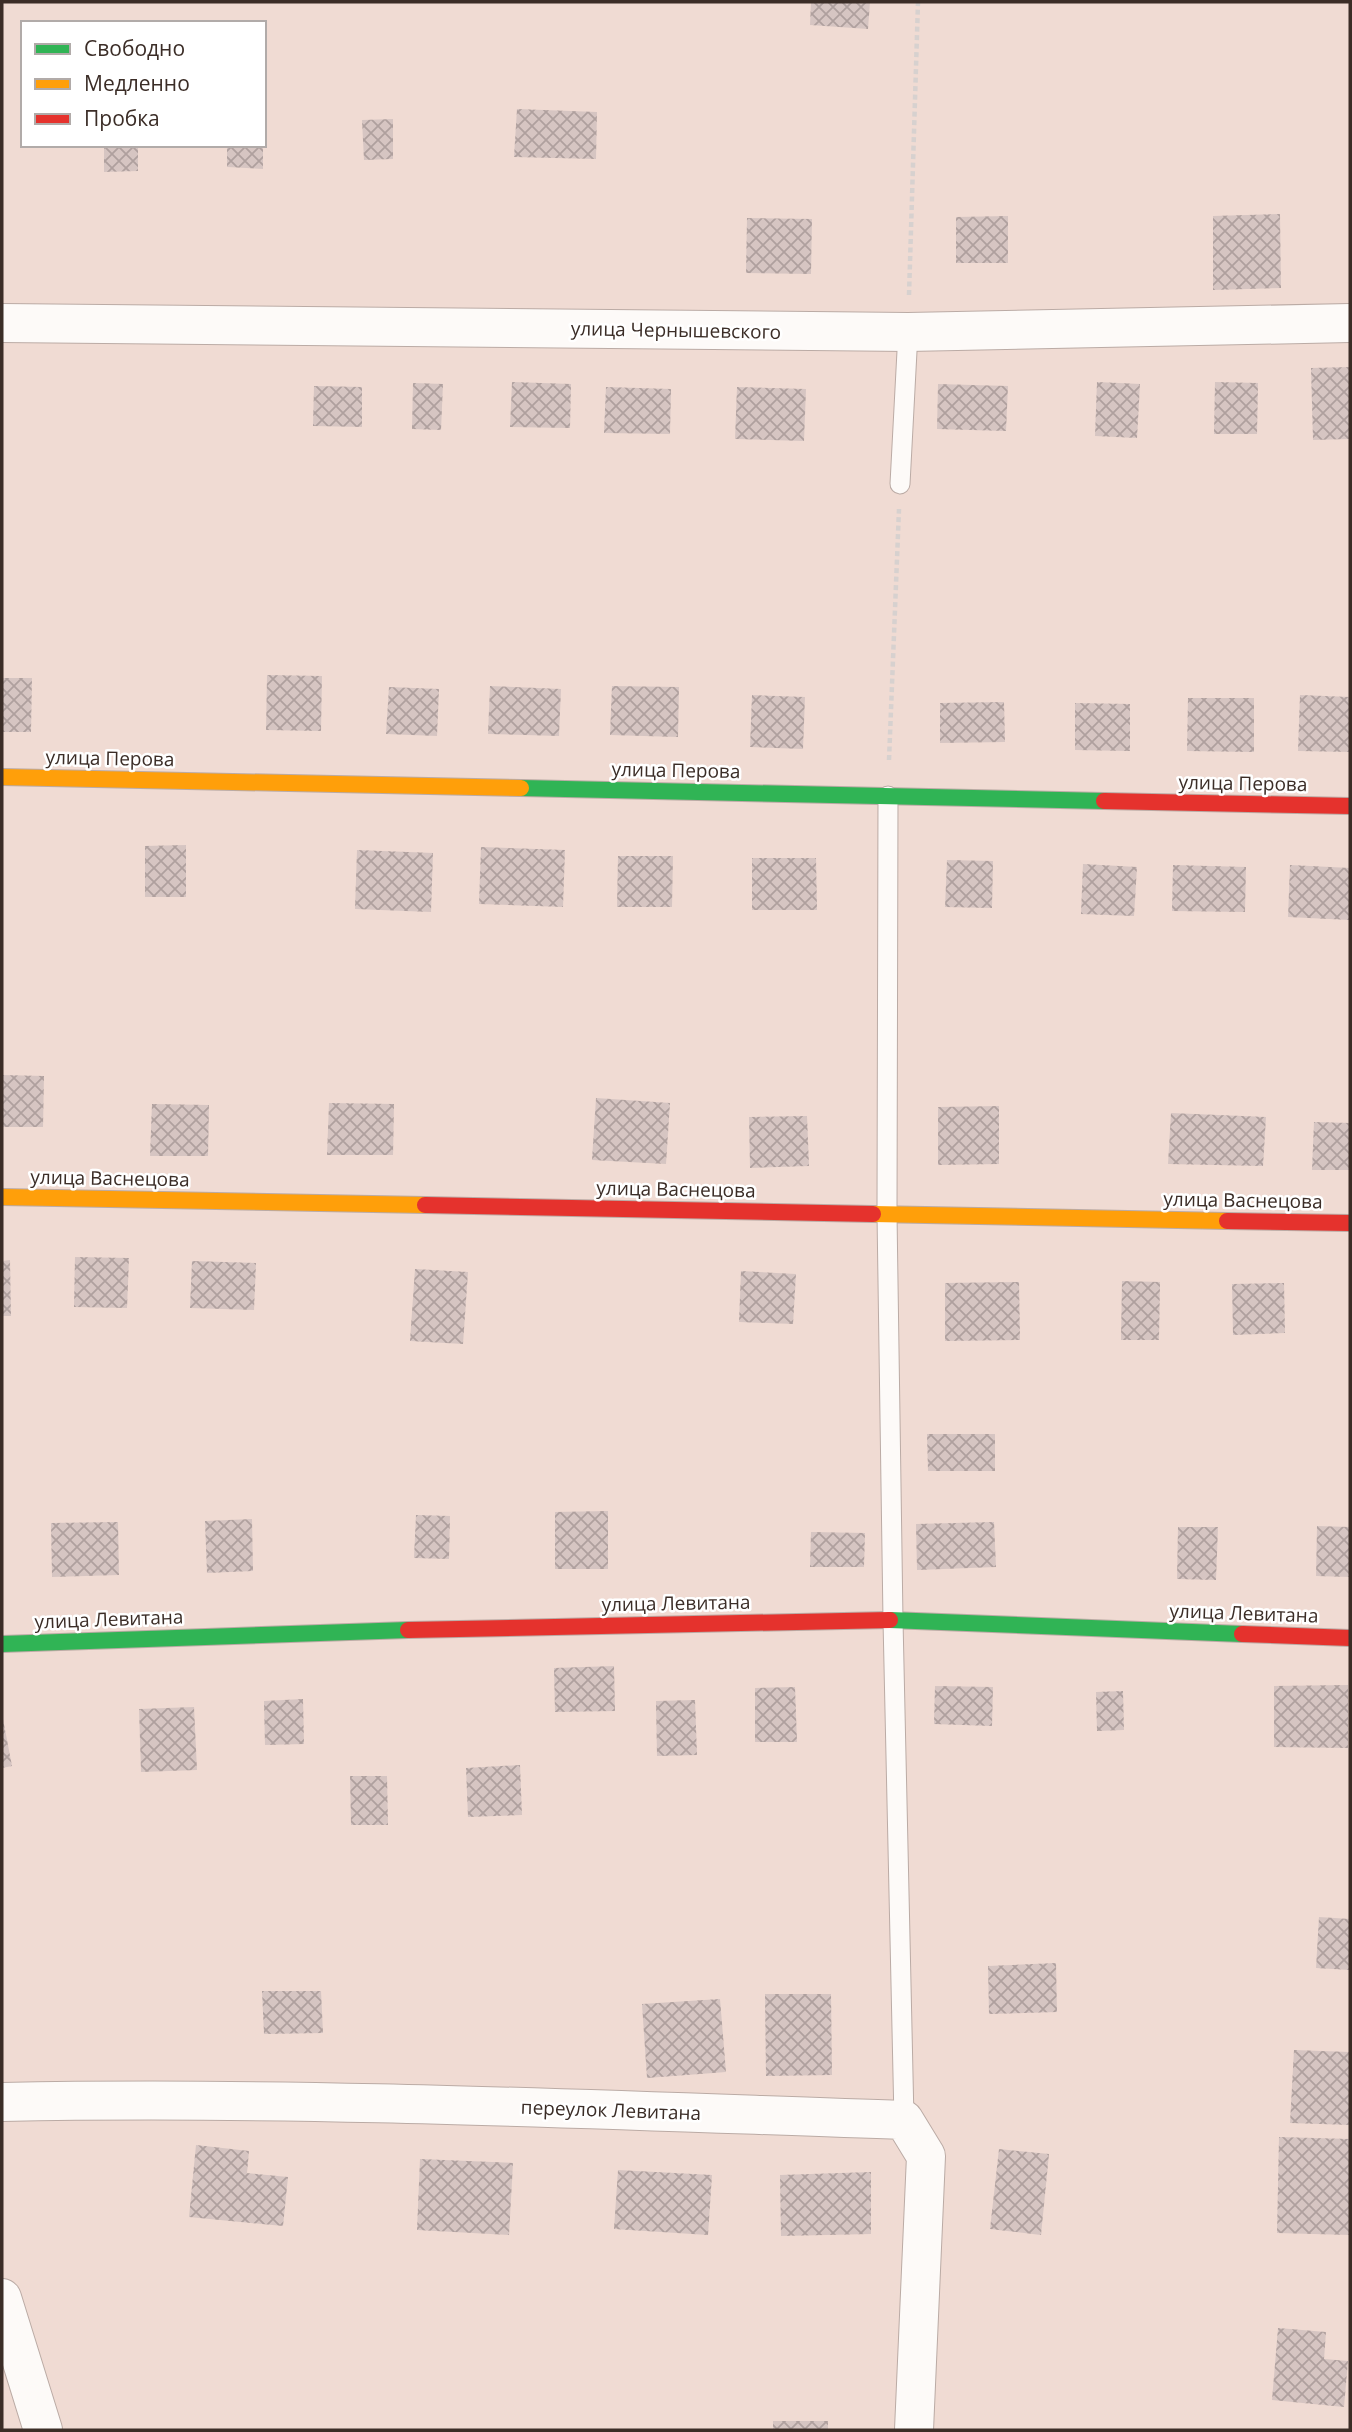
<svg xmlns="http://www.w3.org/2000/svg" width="1352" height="2432" font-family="'Open Sans',sans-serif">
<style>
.building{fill:url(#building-cross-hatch)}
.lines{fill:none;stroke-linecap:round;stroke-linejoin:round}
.lane-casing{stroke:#bbaba5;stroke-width:21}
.street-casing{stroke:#bbaba5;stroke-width:40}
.fast-casing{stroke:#bbaba5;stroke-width:18}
.slow-casing{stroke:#bbaba5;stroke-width:18}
.jam-casing{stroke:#bbaba5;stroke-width:18}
.path{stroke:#d7d1cf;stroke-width:4.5;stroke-dasharray:5 3.5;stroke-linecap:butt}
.lane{stroke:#fdfaf8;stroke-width:19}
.street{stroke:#fdfaf8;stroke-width:38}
.fast{stroke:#30b455;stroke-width:16}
.slow{stroke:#ff9f0a;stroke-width:16}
.jam{stroke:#e5322d;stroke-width:16}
.labels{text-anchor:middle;stroke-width:5;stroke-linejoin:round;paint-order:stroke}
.street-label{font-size:19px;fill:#3b2d27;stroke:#fff}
</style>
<defs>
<pattern id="building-cross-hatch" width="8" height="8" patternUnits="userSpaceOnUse" patternTransform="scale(1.75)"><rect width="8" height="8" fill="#d6c5c2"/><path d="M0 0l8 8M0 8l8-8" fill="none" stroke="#afa09e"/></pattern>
</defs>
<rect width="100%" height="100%" fill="#f0dbd3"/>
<g class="building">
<polygon points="811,2 870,2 868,29 810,25"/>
<polygon points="517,109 597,112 596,159 514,157"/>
<polygon points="393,119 393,159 364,160 362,120"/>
<polygon points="104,145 138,145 138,171 104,172"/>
<polygon points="227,145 263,145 263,169 227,167"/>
<polygon points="1280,214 1281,288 1213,290 1213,216"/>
<polygon points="1008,216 1008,263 956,263 956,217"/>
<polygon points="747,218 812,219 811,274 746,273"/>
<polygon points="1350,367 1350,439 1313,440 1311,368"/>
<polygon points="512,382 571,384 570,428 510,427"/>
<polygon points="1097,382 1140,384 1137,438 1095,436"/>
<polygon points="1215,382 1258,383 1257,434 1214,434"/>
<polygon points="413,383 443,384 441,430 412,429"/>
<polygon points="938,384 1008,386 1006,431 937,429"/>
<polygon points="314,386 362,387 362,427 313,426"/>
<polygon points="606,387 671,389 670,434 604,433"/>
<polygon points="737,387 806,389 804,441 735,439"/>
<polygon points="267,675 322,676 321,731 266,730"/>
<polygon points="2,678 32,678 31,732 2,732"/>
<polygon points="490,686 561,689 559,736 488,734"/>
<polygon points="612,686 679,687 678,737 610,735"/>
<polygon points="389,687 439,689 437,736 386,734"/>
<polygon points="752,695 805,697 803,749 750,747"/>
<polygon points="1300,695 1350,697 1350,752 1298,751"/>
<polygon points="1188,698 1254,698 1254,752 1187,751"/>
<polygon points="1004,702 1005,742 940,743 940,703"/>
<polygon points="1075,703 1130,704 1130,751 1075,750"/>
<polygon points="186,845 186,897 145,897 145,846"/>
<polygon points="481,847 565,850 563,907 479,904"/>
<polygon points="357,850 433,853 431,912 355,909"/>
<polygon points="618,856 673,856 672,907 617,907"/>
<polygon points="752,858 816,858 817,910 752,910"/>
<polygon points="947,860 993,861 992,908 945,907"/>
<polygon points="1083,864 1137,867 1134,916 1081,914"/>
<polygon points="1173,865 1246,867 1245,912 1172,911"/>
<polygon points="1290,865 1350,868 1350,920 1288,917"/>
<polygon points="2,1075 44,1076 43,1127 2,1127"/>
<polygon points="596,1098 670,1103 666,1164 592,1160"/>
<polygon points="329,1103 394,1104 393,1155 327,1155"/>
<polygon points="152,1104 209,1105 208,1156 150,1156"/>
<polygon points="999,1106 999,1164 938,1165 938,1107"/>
<polygon points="1171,1113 1266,1117 1263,1166 1168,1164"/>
<polygon points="807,1116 809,1166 750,1168 749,1117"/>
<polygon points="1314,1122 1350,1123 1350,1170 1312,1170"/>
<polygon points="75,1257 129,1258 127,1308 74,1307"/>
<polygon points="10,1260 11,1316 2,1316 2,1261"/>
<polygon points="192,1261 256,1263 254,1310 190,1308"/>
<polygon points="415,1269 468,1272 463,1344 410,1341"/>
<polygon points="741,1271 796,1274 793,1324 739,1322"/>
<polygon points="1122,1281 1160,1282 1159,1340 1121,1340"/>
<polygon points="1019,1282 1020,1340 945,1341 945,1283"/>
<polygon points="1284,1283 1285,1333 1233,1335 1232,1284"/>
<polygon points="927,1434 995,1434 995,1471 928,1471"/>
<polygon points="608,1511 608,1569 555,1569 555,1512"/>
<polygon points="416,1515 450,1516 449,1559 414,1558"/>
<polygon points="252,1519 253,1571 207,1573 205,1521"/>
<polygon points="118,1522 119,1575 52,1577 51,1523"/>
<polygon points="994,1522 996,1567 917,1570 916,1524"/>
<polygon points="1317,1526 1350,1527 1350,1577 1316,1576"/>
<polygon points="1178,1527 1218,1527 1216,1580 1177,1579"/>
<polygon points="811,1532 865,1533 864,1567 810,1567"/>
<polygon points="614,1666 615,1711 555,1712 554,1668"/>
<polygon points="1348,1685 1348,1748 1274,1747 1274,1686"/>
<polygon points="935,1686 993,1687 992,1726 934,1724"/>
<polygon points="795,1687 797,1742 755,1742 755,1688"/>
<polygon points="1123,1691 1124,1730 1097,1731 1096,1692"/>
<polygon points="303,1699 304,1744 265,1745 264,1701"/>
<polygon points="695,1700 697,1755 657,1756 656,1701"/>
<polygon points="194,1707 197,1770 141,1772 139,1709"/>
<polygon points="2,1714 12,1766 2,1768"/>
<polygon points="520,1765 522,1815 468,1817 466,1768"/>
<polygon points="350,1776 387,1776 388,1825 351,1825"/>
<polygon points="1319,1917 1350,1919 1350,1970 1316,1968"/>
<polygon points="1056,1963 1057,2012 989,2014 988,1966"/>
<polygon points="262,1991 321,1991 323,2033 264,2034"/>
<polygon points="765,1994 831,1994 832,2075 766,2076"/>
<polygon points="720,1999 726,2072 647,2078 642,2004"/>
<polygon points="1294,2050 1350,2052 1350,2125 1290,2123"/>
<polygon points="1279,2137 1350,2139 1350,2235 1277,2233"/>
<polygon points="196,2145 249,2151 247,2173 288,2177 283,2226 189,2217"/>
<polygon points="999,2149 1049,2154 1041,2235 990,2229"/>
<polygon points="420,2159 513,2163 509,2235 417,2230"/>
<polygon points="618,2170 712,2175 708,2235 614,2229"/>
<polygon points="871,2172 871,2234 781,2236 780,2175"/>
<polygon points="1278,2328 1326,2332 1324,2359 1348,2361 1344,2407 1272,2400"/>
<rect x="773" y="2421" width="55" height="9"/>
</g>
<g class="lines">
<g class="lane-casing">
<g id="lane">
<polyline points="900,484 908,332"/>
<polyline points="888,796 887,1214 893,1620 904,2120"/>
</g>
</g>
<g class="street-casing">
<g id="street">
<polyline points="2,323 908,332 1350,323"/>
<path d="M2 2102C303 2096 604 2110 904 2120L926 2156 914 2430"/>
<polyline points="2,2298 43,2430"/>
</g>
</g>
<g class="fast-casing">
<g id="fast">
<polyline points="521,788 1104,801"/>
<polyline points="890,1620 1242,1634"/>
<polyline points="2,1644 408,1630"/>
</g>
</g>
<g class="slow-casing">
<g id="slow">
<polyline points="2,777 521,788"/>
<polyline points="2,1197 425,1205"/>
<polyline points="873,1214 1227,1221"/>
</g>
</g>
<g class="jam-casing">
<g id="jam">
<polyline points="1104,801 1350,806"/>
<polyline points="425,1205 873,1214"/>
<polyline points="1227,1221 1350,1223"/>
<polyline points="408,1630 890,1620"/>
<polyline points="1242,1634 1350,1638"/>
</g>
</g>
<g class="path">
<polyline points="909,295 918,2"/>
<polyline points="889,760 899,509"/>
</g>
<use href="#lane" class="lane"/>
<use href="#street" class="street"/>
<use href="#fast" class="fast"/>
<use href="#slow" class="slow"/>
<use href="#jam" class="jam"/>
</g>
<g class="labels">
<g class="street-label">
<text transform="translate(676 330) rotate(1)" y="7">улица Чернышевского</text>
<text transform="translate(110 758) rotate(1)" y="7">улица Перова</text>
<text transform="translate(676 770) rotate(1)" y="7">улица Перова</text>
<text transform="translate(1243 783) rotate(1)" y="7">улица Перова</text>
<text transform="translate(110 1178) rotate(1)" y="7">улица Васнецова</text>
<text transform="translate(676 1189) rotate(1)" y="7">улица Васнецова</text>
<text transform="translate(1243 1200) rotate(1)" y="7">улица Васнецова</text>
<text transform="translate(676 1603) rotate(-1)" y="7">улица Левитана</text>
<text transform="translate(1244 1613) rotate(2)" y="7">улица Левитана</text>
<text transform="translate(109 1619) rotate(-2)" y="7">улица Левитана</text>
<text transform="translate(611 2110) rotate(2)" y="7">переулок Левитана</text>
</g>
</g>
<rect width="1352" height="2432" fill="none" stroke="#3b2d27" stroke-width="7"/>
<rect x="21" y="21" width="245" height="126" fill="#ffffff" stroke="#b1aba9" stroke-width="2"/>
<rect x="35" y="44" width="35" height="10" fill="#30b455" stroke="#b1aba9" stroke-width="2"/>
<text x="84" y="56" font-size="21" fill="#3b2d27">Свободно</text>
<rect x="35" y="79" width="35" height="10" fill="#ff9f0a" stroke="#b1aba9" stroke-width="2"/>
<text x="84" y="91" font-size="21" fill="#3b2d27">Медленно</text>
<rect x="35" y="114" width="35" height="10" fill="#e5322d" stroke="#b1aba9" stroke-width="2"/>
<text x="84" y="126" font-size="21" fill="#3b2d27">Пробка</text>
</svg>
